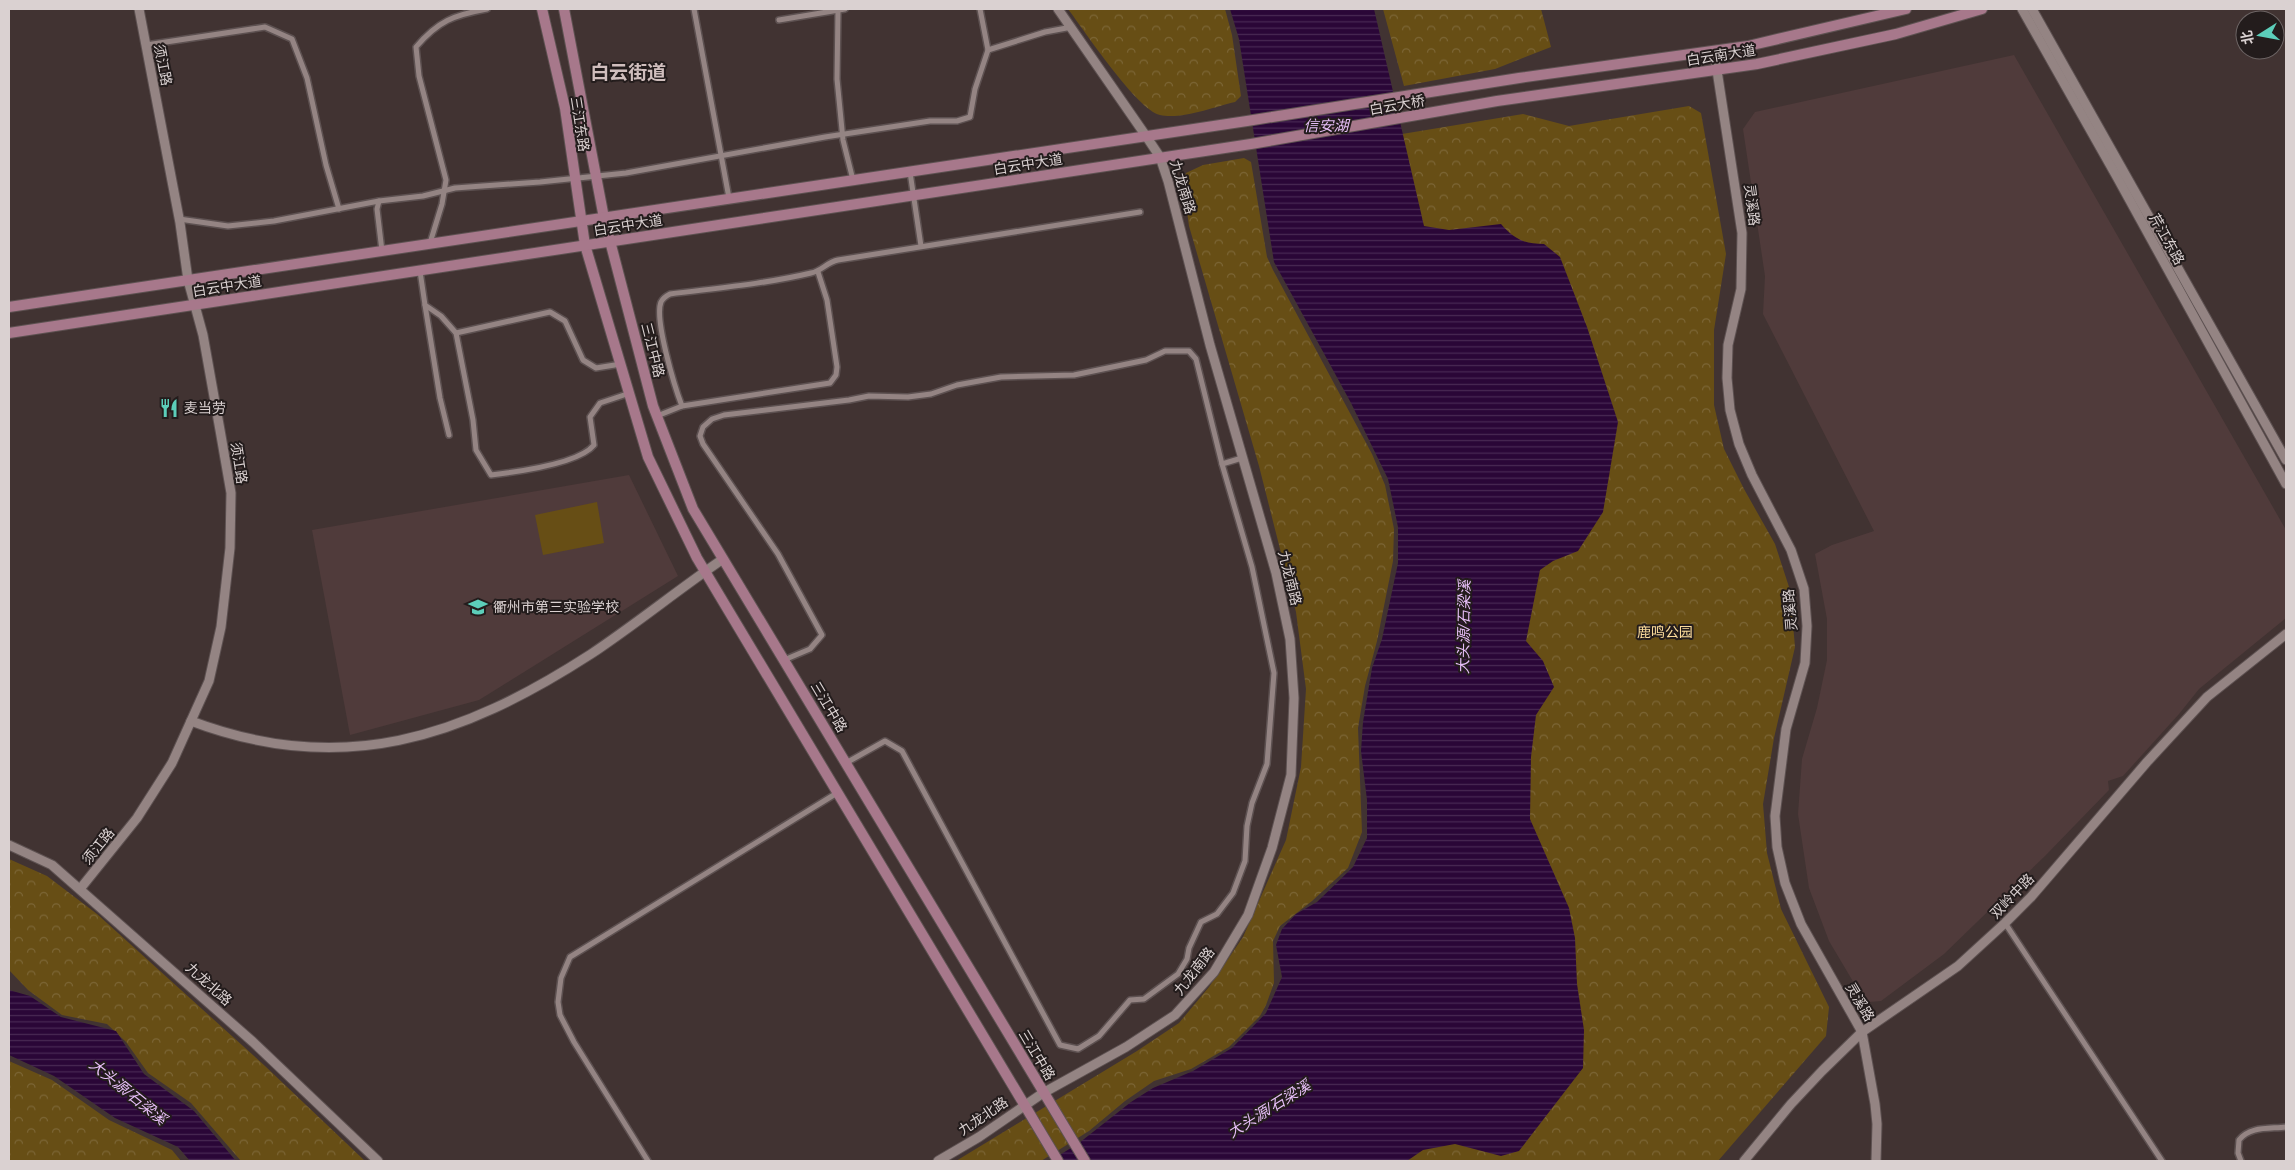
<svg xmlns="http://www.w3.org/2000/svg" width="2295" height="1170" font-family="'Nunito Sans','Noto Sans SC',sans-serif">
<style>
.built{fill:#503b3b}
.forest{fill:url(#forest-crowns)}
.pitch{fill:#674e15}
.water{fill:url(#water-rules)}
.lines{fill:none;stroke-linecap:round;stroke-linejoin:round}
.minor-casing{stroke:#5d5151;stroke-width:8}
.tertiary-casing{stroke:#5d5151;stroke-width:11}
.secondary-casing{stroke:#5d5151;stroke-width:12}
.minor{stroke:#948483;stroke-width:5}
.tertiary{stroke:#948483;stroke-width:9}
.secondary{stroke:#a7788b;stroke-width:10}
.labels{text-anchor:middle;stroke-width:4;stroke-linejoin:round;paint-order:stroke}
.street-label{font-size:14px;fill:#dad1d1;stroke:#231c1c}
.poi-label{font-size:14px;fill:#dad1d1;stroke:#231c1c;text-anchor:start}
.park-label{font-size:14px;fill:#fbdb9b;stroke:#231c1c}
.water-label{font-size:15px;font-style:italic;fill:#e6bef7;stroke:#231c1c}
.district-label{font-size:19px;font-weight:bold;fill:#d0bebd;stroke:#231c1c}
</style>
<defs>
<pattern id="forest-crowns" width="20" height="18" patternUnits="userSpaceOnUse" patternTransform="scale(1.25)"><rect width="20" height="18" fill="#674e15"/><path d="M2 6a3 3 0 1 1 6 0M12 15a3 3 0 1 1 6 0" fill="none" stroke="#7c6636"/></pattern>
<pattern id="water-rules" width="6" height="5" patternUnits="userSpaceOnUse" patternTransform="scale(1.25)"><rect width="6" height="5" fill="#2a0637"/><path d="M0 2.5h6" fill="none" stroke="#482953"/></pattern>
</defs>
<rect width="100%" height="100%" fill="#413332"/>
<g class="built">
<polygon points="2014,55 2286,530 2286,618 2199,689 2179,714 2123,776 2108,781 2109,790 2045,856 1944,954 1881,1001 1869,1002 1864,1000 1829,941 1809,888 1798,814 1802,759 1817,708 1827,660 1827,619 1815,554 1832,545 1874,531 1763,314 1765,276 1743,129 1755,112"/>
<polygon points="629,475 678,576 479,700 350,735 312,530"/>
</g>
<g class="forest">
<path d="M1068 9H1225L1232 35 1241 96 1235 102C1214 107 1180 120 1160 115 1137 110 1084 30 1068 9Z"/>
<polygon points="1383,9 1541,9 1551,47 1495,69 1404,86"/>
<polygon points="1689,106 1701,113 1726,254 1714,330 1714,405 1724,449 1744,489 1775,544 1790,590 1795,647 1774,738 1763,804 1767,853 1781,909 1829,1007 1826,1036 1718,1161 1384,1161 1524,820 1523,644 1435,237 1419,229 1396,135 1523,114 1569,126"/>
<polygon points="1244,158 1251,162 1267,257 1273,270 1372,454 1385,485 1394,529 1393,561 1377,641 1365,686 1358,728 1362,832 1348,868 1312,901 1280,926 1273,941 1274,983 1266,1005 1260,1016 1229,1047 1191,1069 1154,1081 1125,1101 1089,1131 1041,1161 956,1161 1137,1051 1179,1023 1209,987 1243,937 1286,840 1301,767 1306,689 1296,612 1259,466 1189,226 1183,182 1186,173 1203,165"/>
<polygon points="9,859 47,876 97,914 265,1066 365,1161 241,1161 191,1103 148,1073 126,1042 107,1024 62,1015 28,990 9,970"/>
<polygon points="9,1061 52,1080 109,1120 172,1150 181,1161 9,1161"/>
</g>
<polygon class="pitch" points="597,502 604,543 543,555 535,515"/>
<g class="water">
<path d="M1230 9H1374L1424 226 1449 230 1501 224C1514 239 1524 244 1544 244L1560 257 1587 327 1618 422 1603 512 1578 551 1553 561 1540 570 1526 641 1543 661 1554 687 1536 715 1531 757 1530 819 1569 908 1575 938 1577 984 1584 1030 1583 1068 1519 1151 1501 1156 1455 1144 1423 1150 1407 1161H1050L1079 1143 1131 1102 1153 1088 1193 1071 1232 1048 1266 1013 1282 977 1276 945 1282 929 1296 914 1317 902 1353 867 1367 838V800L1361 751 1363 722 1372 668 1382 639 1398 563V527L1388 479 1351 403 1274 262 1239 39Z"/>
<polygon points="9,990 30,996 61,1017 116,1031 144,1074 194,1111 236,1161 190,1161 178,1147 115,1118 54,1076 9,1055"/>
</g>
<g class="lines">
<g class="minor-casing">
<g id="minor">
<polyline points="694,9 729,198"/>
<polyline points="838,10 837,79 843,140 853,180"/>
<polyline points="779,20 845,9"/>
<polyline points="146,45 265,27 292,39 307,78 326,165 339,209"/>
<polyline points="988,50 1045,32 1072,27"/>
<polyline points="910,172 921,246"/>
<polyline points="379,201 377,209 382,251"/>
<polyline points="179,219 228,226 274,221 379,201 423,196 455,188 540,182 626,173 825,137 930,121 957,121 970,117 975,89 988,50 980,9"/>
<path d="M430 243 442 204 446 180 419 76 416 47C438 21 454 15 487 9"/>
<path d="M420 271 425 305 441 316 456 333 473 420 476 450 491 475C516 472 579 464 594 445L590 417 600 403 630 393"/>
<polyline points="425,305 440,398 449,435"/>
<polyline points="456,333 550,312 565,321 583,360 596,368 621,364"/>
<path d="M682 406C675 388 654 319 661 302 663 298 666 296 670 294 717 288 765 284 811 273 822 271 827 262 838 260L1140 212"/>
<polyline points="657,416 682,406 830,383 836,375 837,367 827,300 818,272"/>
<polyline points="1222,464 1242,458"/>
<polyline points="784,660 810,649 822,635 778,554 703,444 700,436 703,427 712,419 724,415 849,400 869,396 908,397 931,394 957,385 1001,377 1074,375 1146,360 1165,351 1189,351 1196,359 1222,464 1252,567 1274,673 1267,764 1252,803 1247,826 1245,861 1233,893 1217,914 1201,922 1189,948 1187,959 1178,974 1144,999 1130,1000 1099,1036 1078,1049 1060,1045 902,751 885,741 846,763"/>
<polyline points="2005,923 2162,1161"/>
<polyline points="648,1161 574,1042 560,1015 558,1002 561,978 570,957 837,793"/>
<path d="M2241 1161 2238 1153 2239 1140C2250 1126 2269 1129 2286 1127"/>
</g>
</g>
<g class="tertiary-casing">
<g id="tertiary">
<polyline points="2022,9 2117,177 2286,484"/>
<polyline points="2032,9 2286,460"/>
<polyline points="1714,51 1742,233 1741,289 1728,345 1727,378 1730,410 1739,444 1752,475 1791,550 1804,589 1807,626 1805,663 1786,729 1775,816 1777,847 1785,883 1801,924 1862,1032 1875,1104 1877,1124 1876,1161"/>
<path d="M191 721C342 778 461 738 591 654 636 624 679 589 723 559"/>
<polyline points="9,845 52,865 253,1042 378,1161"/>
<polyline points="80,889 137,818 172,763 209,681 221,627 230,548 231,493 220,430 203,335 188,280 180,223 139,9"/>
<polyline points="938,1161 979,1137 1043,1093 1126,1047 1175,1015 1214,972 1248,915 1272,848 1291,775 1294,698 1290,639 1276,573 1210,345 1168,181 1160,157 1146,136 1058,9"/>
<polyline points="1744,1161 1791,1104 1822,1071 1862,1032 1958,966 2005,923 2031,897 2147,762 2207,697 2286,634"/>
</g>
</g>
<g class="secondary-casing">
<g id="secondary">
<polyline points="542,9 565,108 585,245 648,457 697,558 1058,1161"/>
<polyline points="564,9 604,218 653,406 693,509 1085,1161"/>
<polyline points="9,307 1247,121 1519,78 1748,46 1906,9"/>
<polyline points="9,333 1251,144 1497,101 1757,64 1896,34 1982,9"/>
</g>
</g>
<use href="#minor" class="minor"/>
<use href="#tertiary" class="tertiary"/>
<use href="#secondary" class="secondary"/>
</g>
<defs>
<g id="restaurant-bare" transform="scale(1.5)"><path d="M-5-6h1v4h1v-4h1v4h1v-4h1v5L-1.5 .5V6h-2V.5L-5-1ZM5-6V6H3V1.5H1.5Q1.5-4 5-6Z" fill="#5cceba" stroke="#231c1c" stroke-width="2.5" paint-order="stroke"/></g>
<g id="school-bare" transform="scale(1.5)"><path d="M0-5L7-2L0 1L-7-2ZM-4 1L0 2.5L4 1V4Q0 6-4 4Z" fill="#5cceba" stroke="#231c1c" stroke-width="2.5" paint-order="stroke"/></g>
</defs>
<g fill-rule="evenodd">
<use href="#restaurant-bare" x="169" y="408"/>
<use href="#school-bare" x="478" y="607"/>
</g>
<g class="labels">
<g class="street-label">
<text transform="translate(1721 55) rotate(-9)" y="5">白云南大道</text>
<text transform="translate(163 65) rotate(79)" y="5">须江路</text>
<text transform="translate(1397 105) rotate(-10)" y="5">白云大桥</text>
<text transform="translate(580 124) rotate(81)" y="5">三江东路</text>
<text transform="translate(1028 164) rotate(-9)" y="5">白云中大道</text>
<text transform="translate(1183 187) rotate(73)" y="5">九龙南路</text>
<text transform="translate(1752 205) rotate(83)" y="5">灵溪路</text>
<text transform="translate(628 225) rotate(-9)" y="5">白云中大道</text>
<text transform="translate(2167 239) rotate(61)" y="5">芹江东路</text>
<text transform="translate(227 286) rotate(-9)" y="5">白云中大道</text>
<text transform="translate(653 350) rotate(76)" y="5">三江中路</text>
<text transform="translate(239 463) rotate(81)" y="5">须江路</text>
<text transform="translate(1290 578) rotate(76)" y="5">九龙南路</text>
<text transform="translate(1790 610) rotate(-95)" y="5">灵溪路</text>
<text transform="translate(829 707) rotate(59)" y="5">三江中路</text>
<text transform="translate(98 846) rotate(-51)" y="5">须江路</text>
<text transform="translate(2012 896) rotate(-46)" y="5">双岭中路</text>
<text transform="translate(1194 971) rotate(-52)" y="5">九龙南路</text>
<text transform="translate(209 984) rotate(42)" y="5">九龙北路</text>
<text transform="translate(1860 1002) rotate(59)" y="5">灵溪路</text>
<text transform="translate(1037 1055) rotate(59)" y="5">三江中路</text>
<text transform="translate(983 1116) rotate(-34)" y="5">九龙北路</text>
</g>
<g class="poi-label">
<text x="184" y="413">麦当劳</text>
<text x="493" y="612">衢州市第三实验学校</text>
</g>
<g class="park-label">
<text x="1665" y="637">鹿鸣公园</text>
</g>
<g class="water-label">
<text x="1326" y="131">信安湖</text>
<text transform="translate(1464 627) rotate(-89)" y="5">大头源/石梁溪</text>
<text transform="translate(128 1092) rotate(39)" y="5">大头源/石梁溪</text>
<text transform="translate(1269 1109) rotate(-32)" y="5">大头源/石梁溪</text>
</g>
<g class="district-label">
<text x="628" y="79">白云街道</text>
</g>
</g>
<rect width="2295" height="1170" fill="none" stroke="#dad1d1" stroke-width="20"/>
<g transform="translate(2260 35) rotate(259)"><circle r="24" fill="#231c1c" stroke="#6c6464"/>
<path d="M0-4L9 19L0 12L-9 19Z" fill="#5cceba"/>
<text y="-8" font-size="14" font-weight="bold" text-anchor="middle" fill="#dad1d1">北</text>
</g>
</svg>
